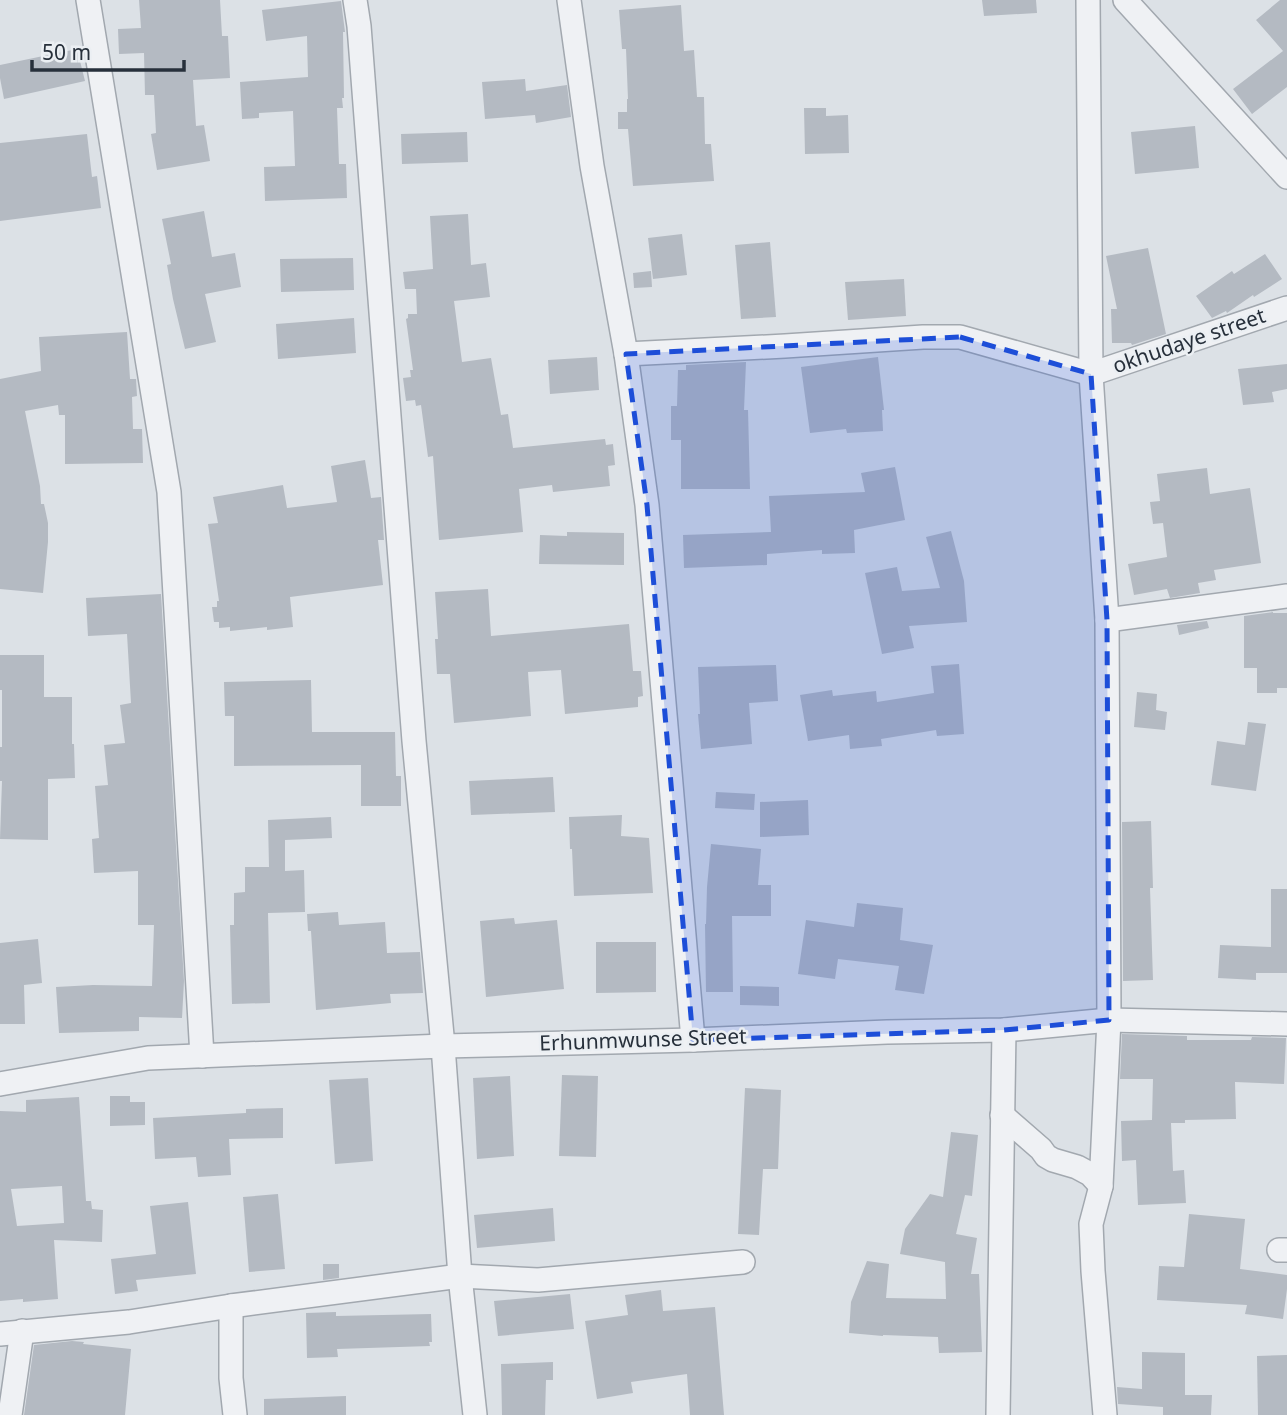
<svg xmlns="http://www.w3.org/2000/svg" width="1287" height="1415" font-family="'Noto Sans',sans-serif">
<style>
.building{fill:#b4bac2;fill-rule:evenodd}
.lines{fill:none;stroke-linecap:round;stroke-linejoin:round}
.street-casing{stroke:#a2a8af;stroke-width:26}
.street{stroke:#eff1f4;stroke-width:23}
.marked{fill:#1d4ed8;fill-opacity:0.2;stroke:#1d4ed8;stroke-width:5;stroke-dasharray:14 9;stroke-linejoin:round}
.labels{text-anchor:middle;stroke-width:5;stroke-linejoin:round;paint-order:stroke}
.street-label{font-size:21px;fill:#27303b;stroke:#ebeff3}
</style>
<rect width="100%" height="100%" fill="#dce1e6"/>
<g class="building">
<polygon points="139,0 220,0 222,36 228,36 230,78 193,80 196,126 204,125 210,161 157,170 151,134 156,133 154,95 145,95 144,53 119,54 118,29 141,28"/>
<polygon points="982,0 1036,0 1037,13 984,16"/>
<polygon points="1280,0 1287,0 1287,87 1252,114 1233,89 1283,51 1256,20"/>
<polygon points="341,1 345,32 343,32 344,98 342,98 343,108 337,108 339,164 346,164 347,198 265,201 264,167 295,166 293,111 259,113 259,118 242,119 240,82 308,77 307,36 266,41 262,10"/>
<polygon points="681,5 684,51 694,50 697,97 704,97 705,144 711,144 714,181 633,186 628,129 618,129 618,112 627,112 627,99 628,99 626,49 622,49 619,10"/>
<polygon points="77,49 85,81 4,99 0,78 0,65"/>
<polygon points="525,79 526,91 567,85 571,117 536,123 535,115 485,119 482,82"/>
<polygon points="804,108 826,108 826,116 848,115 849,153 805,154"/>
<polygon points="1195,126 1199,168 1135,174 1131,132"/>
<polygon points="467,132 468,162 402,164 401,134"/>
<polygon points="87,134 92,177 97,176 101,208 0,221 0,143"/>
<polygon points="204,211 212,257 235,253 241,287 205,294 216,342 185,349 173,299 167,265 171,264 162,219"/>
<polygon points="468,214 471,265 486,263 490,297 454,301 462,362 491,358 501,415 508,414 513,448 605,439 606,445 613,444 615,465 608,466 610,486 553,492 552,485 519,489 523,532 439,540 433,456 428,457 421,405 416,406 415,400 406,401 403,378 411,377 410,370 413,370 406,319 408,318 408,314 417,314 416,289 405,289 403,272 433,269 430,216"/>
<polygon points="682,234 687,275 653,279 648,238"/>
<polygon points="770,242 776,317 741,319 735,245"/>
<polygon points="1148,248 1166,334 1132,345 1131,343 1112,343 1111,309 1117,309 1106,256"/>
<polygon points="1265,254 1282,279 1254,297 1253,295 1227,313 1226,311 1212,318 1196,296 1232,271 1234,274"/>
<polygon points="353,258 354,290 281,292 280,259"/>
<polygon points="651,271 652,287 634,288 633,273"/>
<polygon points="904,279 906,316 848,320 845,282"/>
<polygon points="354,318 356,353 278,359 276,324"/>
<polygon points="127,332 130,379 136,379 137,396 132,397 133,429 142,429 143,463 65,464 65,415 59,415 58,405 25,411 40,486 41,504 44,504 48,523 48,542 43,593 0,589 0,379 41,371 39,337"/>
<polygon points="597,357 599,390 550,394 548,360"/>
<polygon points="878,357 884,410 882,410 883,431 847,433 846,429 810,433 801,367"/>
<polygon points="746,362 744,410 748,410 750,489 681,489 681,440 671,440 671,406 677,406 678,370 686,370 686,365"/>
<polygon points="1287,364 1287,389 1272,392 1274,402 1243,405 1238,369"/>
<polygon points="365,460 371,498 381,497 384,540 378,540 383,585 290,597 293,627 267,630 267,627 230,631 230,627 219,628 219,622 214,622 212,607 217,607 217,601 219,601 208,524 218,523 213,497 283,485 287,508 337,502 331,466"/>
<polygon points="895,467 905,520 854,530 855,553 822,554 822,550 767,554 767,565 684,568 683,535 771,532 769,496 865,492 861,473"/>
<polygon points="1207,468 1210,494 1250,488 1261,563 1214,570 1216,580 1198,583 1200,593 1170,598 1167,589 1134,595 1128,564 1167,557 1163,523 1153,524 1150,502 1160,501 1157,474"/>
<polygon points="951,531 964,581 967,622 909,626 914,648 882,654 865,573 897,567 902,591 940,588 926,537"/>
<polygon points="567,532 624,533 624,565 539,564 540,535 567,536"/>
<polygon points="488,589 491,636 629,624 633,671 641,671 643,696 638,697 638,707 565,714 561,670 528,672 531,716 454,723 450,674 437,674 435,639 438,639 435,592"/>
<polygon points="161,594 184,981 182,1018 139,1017 139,1031 59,1033 56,987 93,985 152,986 154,925 138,925 138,871 94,873 92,839 99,838 95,786 108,785 104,745 125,743 120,705 131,703 127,634 88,636 86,598"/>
<polygon points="1273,612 1273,613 1287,613 1287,688 1277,688 1277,693 1257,693 1257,668 1244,668 1244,616"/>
<polygon points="1207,621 1209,628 1179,635 1177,625"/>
<polygon points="0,655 44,655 44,697 72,697 72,744 74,744 75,778 48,779 48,840 0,839 2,781 0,781 0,747 2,747 2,690 0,690"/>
<polygon points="959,664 964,734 937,736 936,730 881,739 882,746 850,749 849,735 808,741 800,695 832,690 833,696 876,691 877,702 934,693 931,666"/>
<polygon points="776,665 778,701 749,703 752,744 701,749 698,714 700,714 698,667"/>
<polygon points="311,680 312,732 395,732 396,776 401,776 401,806 361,806 361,765 234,766 234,716 225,716 224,682"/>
<polygon points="1137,692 1157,694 1156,710 1167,712 1165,730 1134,727"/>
<polygon points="1248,722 1266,724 1256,791 1211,785 1217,741 1245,745"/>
<polygon points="553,777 555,812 471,815 469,781"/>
<polygon points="716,792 755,794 754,810 715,808"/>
<polygon points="808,800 809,835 760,837 760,802"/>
<polygon points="622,815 621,836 649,838 653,893 574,896 572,849 570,849 569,817"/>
<polygon points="331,817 332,838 285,840 285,871 304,870 305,912 268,913 270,1003 232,1004 230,925 234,925 234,893 245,892 245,867 269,867 268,820"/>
<polygon points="1151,821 1153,888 1150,888 1153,980 1123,981 1122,822"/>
<polygon points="711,844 761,849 758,885 771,885 771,916 732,916 733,992 706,992 705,924 706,924 707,887"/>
<polygon points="1271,889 1287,889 1287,973 1256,973 1256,980 1218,978 1220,945 1271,947"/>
<polygon points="857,903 903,908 900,940 933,945 924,994 895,990 899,966 838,959 835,979 798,974 806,920 854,927"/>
<polygon points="338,912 339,925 385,922 387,953 420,952 423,993 390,994 391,1003 316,1010 311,931 308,931 307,914"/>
<polygon points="514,918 515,924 557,920 564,989 486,997 480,921"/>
<polygon points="38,939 42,983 24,985 25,1024 0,1024 0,943"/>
<polygon points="596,942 656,942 656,992 596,993"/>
<polygon points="740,986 779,987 779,1006 740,1005"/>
<polygon points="1122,1034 1187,1036 1187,1040 1251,1040 1252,1037 1286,1038 1284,1084 1235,1082 1236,1119 1185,1120 1185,1123 1171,1123 1173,1171 1184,1170 1186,1203 1138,1205 1136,1160 1122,1161 1121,1121 1152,1120 1153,1079 1120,1079"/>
<polygon points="562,1075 598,1076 596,1157 559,1156"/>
<polygon points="510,1076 514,1156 477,1159 473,1078"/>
<polygon points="368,1078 373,1161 335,1164 329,1080"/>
<polygon points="745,1088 781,1090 778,1169 763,1169 759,1235 738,1234"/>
<polygon points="110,1096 130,1096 130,1102 145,1102 145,1125 110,1126"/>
<path d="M79 1097 86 1201H91L92 1209 103 1210 102 1242 54 1240 58 1299 23 1302V1299L0 1301V1111L26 1112V1100ZM62 1186 64 1223 17 1226 11 1189Z"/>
<polygon points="283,1108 283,1138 229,1139 231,1175 198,1177 196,1157 155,1159 153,1118 246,1113 246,1109"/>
<polygon points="951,1132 978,1135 972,1196 965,1195 956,1234 977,1238 971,1274 979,1274 982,1352 939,1353 938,1337 883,1335 883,1336 849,1333 851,1302 867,1261 889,1264 886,1298 946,1299 945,1262 900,1254 905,1229 930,1194 943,1197"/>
<polygon points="278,1194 285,1269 249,1272 243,1197"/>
<polygon points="188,1202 196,1274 136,1280 138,1291 115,1294 111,1259 156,1254 150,1206"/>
<polygon points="553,1208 555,1241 477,1248 474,1215"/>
<polygon points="1189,1214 1245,1219 1240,1269 1287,1275 1287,1289 1283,1319 1245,1314 1247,1305 1157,1300 1159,1266 1184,1267"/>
<polygon points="323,1264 339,1264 339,1278 323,1280"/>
<polygon points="661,1290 663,1311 715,1307 724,1415 690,1415 687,1374 631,1382 633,1393 597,1399 585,1321 628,1315 625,1295"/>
<polygon points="570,1294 574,1329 498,1336 494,1301"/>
<polygon points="336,1312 336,1316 431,1314 432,1342 429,1342 430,1346 337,1349 338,1357 307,1358 306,1313"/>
<polygon points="72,1341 84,1342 83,1344 131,1349 125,1415 24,1415 34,1345"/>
<polygon points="1142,1352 1185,1353 1185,1395 1212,1395 1211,1415 1163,1415 1163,1407 1118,1404 1117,1387 1142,1389"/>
<polygon points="1287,1355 1287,1415 1258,1415 1257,1356"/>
<polygon points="553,1362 553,1380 546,1380 545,1415 502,1415 501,1364"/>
<polygon points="346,1396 346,1415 264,1415 264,1399"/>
</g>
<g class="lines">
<g class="street-casing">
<g id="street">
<polyline points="88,0 169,492 202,1056"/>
<polyline points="355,0 359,26 414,741 443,1046 460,1276 475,1415"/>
<polyline points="569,0 592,166 626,354 647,505 693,1040"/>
<polyline points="1088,0 1091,374 1107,620 1109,1020 1101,1186 1091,1224 1093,1271 1105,1415"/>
<polyline points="1125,0 1287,177"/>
<polyline points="626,354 785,346 923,337 960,337 1091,374 1287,308"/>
<polyline points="1107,620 1287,596"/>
<polyline points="0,1084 148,1058 443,1046 693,1040 887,1032 1004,1030 1109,1020 1287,1024"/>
<polyline points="1002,1115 1041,1149 1046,1156 1053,1160 1077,1167 1090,1174 1101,1186"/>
<polyline points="1279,1250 1287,1250"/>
<polyline points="231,1306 231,1378 235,1415"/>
<polyline points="0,1334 129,1322 231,1306 460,1276 538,1280 743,1262"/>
<polyline points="10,1415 22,1331"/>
<polyline points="998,1415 1004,1030"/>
</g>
</g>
<use href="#street" class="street"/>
</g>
<path class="marked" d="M960 337 1091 374 1107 620 1109 1020 1004 1030 693 1040 647 505 626 354Z"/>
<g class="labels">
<g class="street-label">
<text transform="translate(1189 341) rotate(-19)" y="7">okhudaye street</text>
<text transform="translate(643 1040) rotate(-2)" y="7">Erhunmwunse Street</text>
</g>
</g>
<path d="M32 60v10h152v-10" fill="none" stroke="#27303b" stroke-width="3.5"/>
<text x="42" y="60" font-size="21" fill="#27303b" stroke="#ebeff3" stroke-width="5" paint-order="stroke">50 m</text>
</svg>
